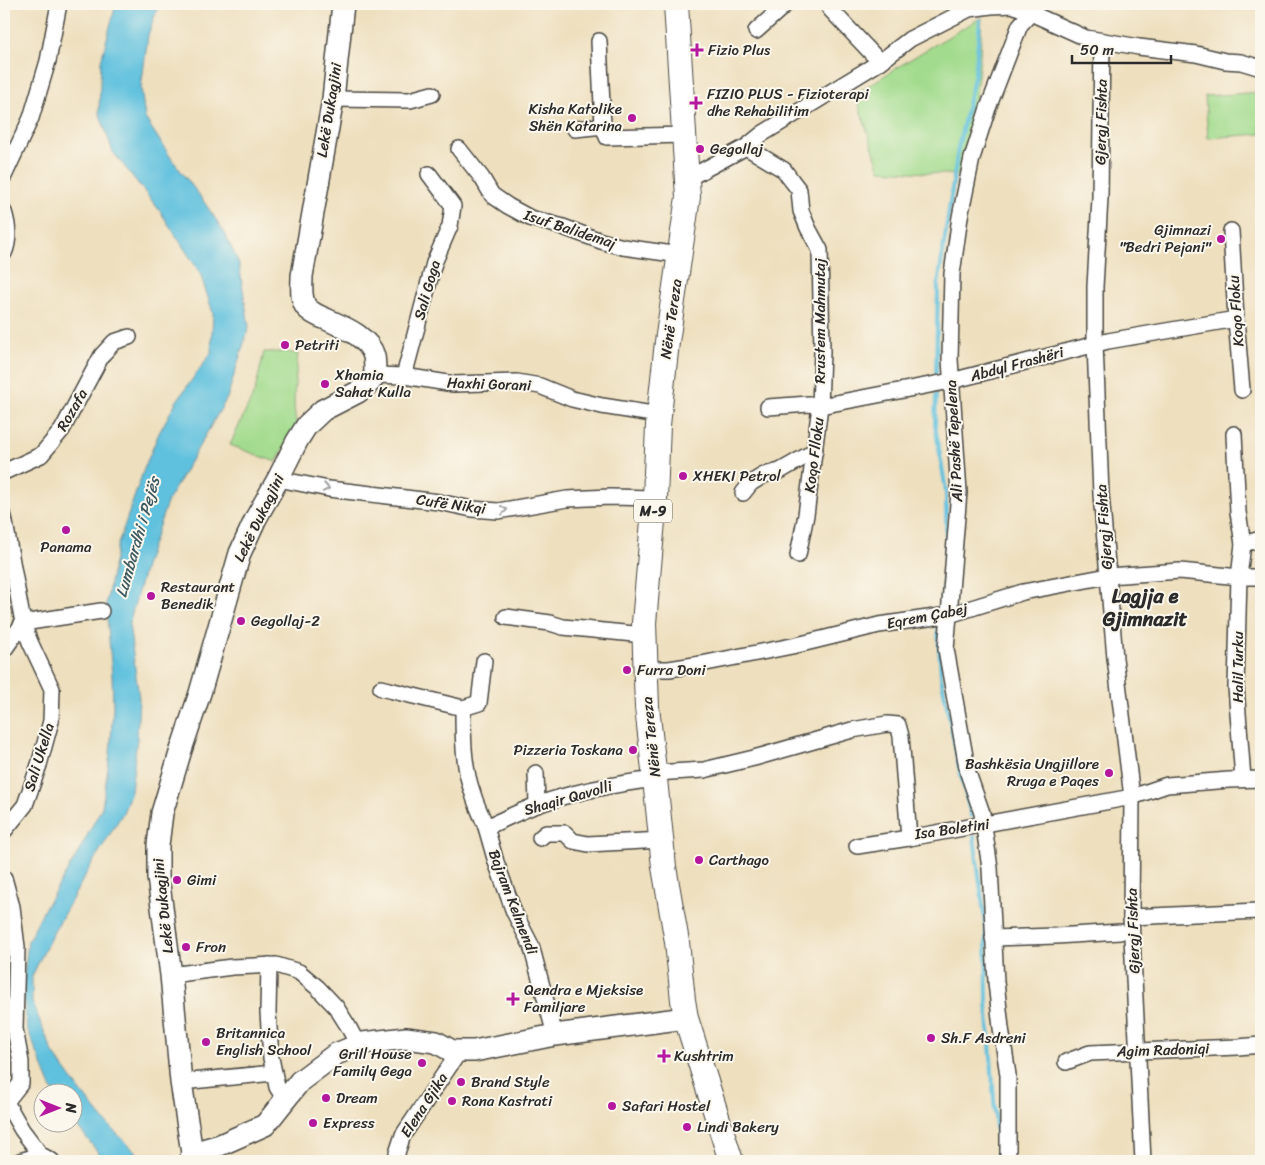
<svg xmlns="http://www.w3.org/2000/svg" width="1265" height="1165" font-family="Sriracha,sans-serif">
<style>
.green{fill:#a2db8d;stroke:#66835c}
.water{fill:#60c1de;stroke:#467684}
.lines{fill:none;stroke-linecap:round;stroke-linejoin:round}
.stream{stroke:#60c1de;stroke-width:4}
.street-casing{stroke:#484641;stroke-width:18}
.secondary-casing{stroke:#484641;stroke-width:24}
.primary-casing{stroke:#484641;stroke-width:26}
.street{stroke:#fff;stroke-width:15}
.secondary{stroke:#fff;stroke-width:21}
.primary{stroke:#fff;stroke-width:24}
.oneway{stroke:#a0a0a0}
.poi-dot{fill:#b5179e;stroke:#fbf7ec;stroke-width:2}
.labels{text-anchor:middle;stroke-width:4;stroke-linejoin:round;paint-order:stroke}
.shield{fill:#fbf7ec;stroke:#696865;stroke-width:1}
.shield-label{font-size:14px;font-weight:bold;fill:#2b2b2b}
.poi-label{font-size:15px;fill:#2b2b2b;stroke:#fbf7ec;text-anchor:start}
.street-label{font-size:15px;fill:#2b2b2b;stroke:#fbf7ec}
.water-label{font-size:16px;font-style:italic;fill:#3b5861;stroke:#fbf7ec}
.district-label{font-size:20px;font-weight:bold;fill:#2b2b2b;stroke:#fbf7ec}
</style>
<rect width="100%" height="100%" fill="#fbf7ec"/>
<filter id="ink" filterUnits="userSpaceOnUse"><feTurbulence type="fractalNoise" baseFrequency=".02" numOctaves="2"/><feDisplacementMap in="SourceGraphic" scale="10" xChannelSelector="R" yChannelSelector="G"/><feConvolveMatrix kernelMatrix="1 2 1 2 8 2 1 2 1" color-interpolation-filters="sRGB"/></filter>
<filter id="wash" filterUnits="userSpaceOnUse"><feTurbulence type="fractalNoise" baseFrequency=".0096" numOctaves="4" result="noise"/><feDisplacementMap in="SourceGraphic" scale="20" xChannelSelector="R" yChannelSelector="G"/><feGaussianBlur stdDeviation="1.12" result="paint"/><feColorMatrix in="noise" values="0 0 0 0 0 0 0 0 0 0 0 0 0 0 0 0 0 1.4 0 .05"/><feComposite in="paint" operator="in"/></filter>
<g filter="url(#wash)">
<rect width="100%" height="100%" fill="#eedfbe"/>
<g class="green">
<polygon points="982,17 980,57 974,112 959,175 880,170 855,94 919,54"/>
<polygon points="1261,92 1261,134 1208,138 1205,96"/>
<path d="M264 352H287L298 354C296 377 291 404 297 426L276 462 230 445 255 391Z"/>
</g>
<polygon class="water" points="116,4 159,4 148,35 141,88 145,118 171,158 202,199 223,230 239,264 249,327 227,398 168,500 146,563 129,624 139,698 137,739 131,791 123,813 91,865 51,937 32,976 32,1002 53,1053 81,1092 109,1126 145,1161 105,1161 73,1121 72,1092 53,1092 27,1028 23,986 28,941 43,911 77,855 102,807 110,754 113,707 112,675 106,604 117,547 144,469 159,433 176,402 211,353 213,313 200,273 160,211 113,152 99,112 101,61"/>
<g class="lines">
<g class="stream">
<polyline points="936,373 938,285 958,148 975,73 980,20"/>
<polyline points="936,395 935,425 946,491 946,541 943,591 941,605"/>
<polyline points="938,627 941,676 959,767 971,816"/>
<polyline points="974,837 986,930 987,1001 998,1156"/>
</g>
</g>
</g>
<g filter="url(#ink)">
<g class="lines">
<g class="street-casing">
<g id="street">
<polyline points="827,4 831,10 880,62"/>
<polyline points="756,31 786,4"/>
<polyline points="599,41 603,126"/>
<polyline points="1102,41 1100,198 1095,287 1095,344 1101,494 1115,658 1132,797 1131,917 1143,1161"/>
<polyline points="333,99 410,100 432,94"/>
<polyline points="575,129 603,126 607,137 684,135"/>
<polyline points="746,147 784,170 792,181 799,190 801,211 808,228 820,250 822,352 820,406 806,515 798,555"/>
<polyline points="459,149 482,178 492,195 508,206 530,218 563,227 601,241 623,247 680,255"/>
<polyline points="4,176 31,118 48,61 59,4"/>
<polyline points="687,179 746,147 762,134 880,62 910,39 969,9 991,6 1013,5 1086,38 1139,47 1196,54 1225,61 1241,62 1261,68"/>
<path d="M4 212C8 225 10 240 4 253"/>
<polyline points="1231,231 1236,319 1242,390"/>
<polyline points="375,375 404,376 454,384 517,382 540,386 572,399 602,406 659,415"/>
<polyline points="404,376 434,263 450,226 453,206 429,174"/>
<polyline points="768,407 809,404 820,406 951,381 1108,341 1236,319"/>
<polyline points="1234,434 1238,512 1243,544 1239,577 1236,687 1243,779"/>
<polyline points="4,472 41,455 62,430 102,355 114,342 129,337"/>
<polyline points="278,479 329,489 439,502 472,509 498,511 567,499 610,497 655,498"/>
<polyline points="743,493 751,483 764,475 780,471 815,451"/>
<polyline points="4,517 23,623 30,642 52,689 51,721 39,765 25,805 4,831"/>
<polyline points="1243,544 1261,539"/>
<polyline points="506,617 550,623 563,627 644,635"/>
<polyline points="23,623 101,611"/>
<polyline points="4,650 23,623"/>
<polyline points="645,669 669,669 701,664 797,645 879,625 949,615 1023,592 1108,576 1180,571 1239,577 1261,577"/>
<polyline points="381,688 463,708 479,703 484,661"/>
<path d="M463 708C463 737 463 767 473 794 476 805 482 816 486 827 503 820 520 811 537 805 575 791 615 784 655 779"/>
<polyline points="536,773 537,805"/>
<polyline points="655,773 704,770 754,758 852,730 887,724 898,725 901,736 909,838 1132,797 1167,785 1229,780 1261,779"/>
<polyline points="486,827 496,862 514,912 531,945 555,1035"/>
<polyline points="540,838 546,833 565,833 573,841 588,844 662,840"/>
<polyline points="857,846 909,838"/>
<polyline points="4,878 12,907 17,947 15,1029 21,1062 21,1083 6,1102"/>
<polyline points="1131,917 1258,911 1261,913"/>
<polyline points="993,938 1056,936 1120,932"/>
<polyline points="269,965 268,1012 271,1058 277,1087 285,1100"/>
<polyline points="171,975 232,967 276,965 299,972 318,988 336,1007 348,1026 358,1045"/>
<polyline points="1066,1062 1090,1053 1238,1047 1261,1045"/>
<polyline points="181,1082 274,1073"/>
<polyline points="4,1100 6,1102 22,1130 41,1155 52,1161"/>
<polyline points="20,1161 41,1155"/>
<polyline points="397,1161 397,1153 403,1135 459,1052"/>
<polyline points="1008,1161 1008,1075 1001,1028 996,982 990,868 982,813 968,773 946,649 949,615 959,492 950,359 952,274 960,217 972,158 988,108 1020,25 1031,13 1036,4"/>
</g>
</g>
<g class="secondary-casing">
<g id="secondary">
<polyline points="192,1153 220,1145 265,1125 300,1081 336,1054 363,1043 406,1038 436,1042 452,1051 474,1051 555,1035 686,1018"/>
<path d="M190 1161 192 1153 181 1082 171 975 158 877V845L162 813 181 750 200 693 240 553 256 518 278 479 297 441 307 425 323 410 358 392 370 382 375 375C375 369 375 362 374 356 368 336 343 327 326 319 318 316 311 313 306 307 300 298 302 286 302 276L333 99 343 4"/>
</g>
</g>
<g class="primary-casing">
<polyline id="primary" points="676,4 688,197 667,342 658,425 655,498 644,623 647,707 655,779 664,867 677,942 683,1000 686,1018 731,1161"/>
</g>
<use href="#street" class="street"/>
<use href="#secondary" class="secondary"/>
<use href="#primary" class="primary"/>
</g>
<defs><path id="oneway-chevron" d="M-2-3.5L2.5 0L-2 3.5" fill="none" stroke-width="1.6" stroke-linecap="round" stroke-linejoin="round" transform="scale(1.25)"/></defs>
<g class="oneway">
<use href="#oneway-chevron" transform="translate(326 488) rotate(10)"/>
<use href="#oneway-chevron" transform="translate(504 510) rotate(-7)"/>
</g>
</g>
<g class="poi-dot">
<path d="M694.5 42.5h5v5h5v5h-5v5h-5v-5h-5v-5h5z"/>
<path d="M693.5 95.5h5v5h5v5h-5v5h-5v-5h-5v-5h5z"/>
<circle cx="632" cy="118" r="5"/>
<circle cx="700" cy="149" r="5"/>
<circle cx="1221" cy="239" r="5"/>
<circle cx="285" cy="345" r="5"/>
<circle cx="325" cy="384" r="5"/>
<circle cx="683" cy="476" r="5"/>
<circle cx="66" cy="530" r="5"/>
<circle cx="151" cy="596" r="5"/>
<circle cx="241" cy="621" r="5"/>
<circle cx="627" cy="670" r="5"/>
<circle cx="633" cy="750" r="5"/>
<circle cx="1109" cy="773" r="5"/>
<circle cx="699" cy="860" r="5"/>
<circle cx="177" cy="880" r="5"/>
<circle cx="186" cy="947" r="5"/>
<path d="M510.5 991.5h5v5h5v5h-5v5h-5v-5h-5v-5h5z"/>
<circle cx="931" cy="1038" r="5"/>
<circle cx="206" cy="1042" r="5"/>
<path d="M661.5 1048.5h5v5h5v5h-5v5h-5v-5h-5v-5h5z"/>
<circle cx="422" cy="1063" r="5"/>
<circle cx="461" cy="1082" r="5"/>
<circle cx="326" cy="1098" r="5"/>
<circle cx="452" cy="1101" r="5"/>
<circle cx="612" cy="1106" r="5"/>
<circle cx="313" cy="1123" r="5"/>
<circle cx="687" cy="1127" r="5"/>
</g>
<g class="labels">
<rect class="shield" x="634" y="499.5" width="38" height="23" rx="4"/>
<g class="shield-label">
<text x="653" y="516">M-9</text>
</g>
<g class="poi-label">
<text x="708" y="55">Fizio Plus</text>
<text x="707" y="99">FIZIO PLUS - Fizioterapi<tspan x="707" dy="17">dhe Rehabilitim</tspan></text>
<text x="622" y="114" text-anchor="end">Kisha Katolike<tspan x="622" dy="17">Shën Katarina</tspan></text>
<text x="710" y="154">Gegollaj</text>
<text x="1211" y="235" text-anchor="end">Gjimnazi<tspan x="1211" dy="17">"Bedri Pejani"</tspan></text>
<text x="295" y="350">Petriti</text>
<text x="335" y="380">Xhamia<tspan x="335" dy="17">Sahat Kulla</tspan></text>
<text x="693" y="481">XHEKI Petrol</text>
<text x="66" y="552" text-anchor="middle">Panama</text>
<text x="161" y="592">Restaurant<tspan x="161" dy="17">Benedik</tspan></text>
<text x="251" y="626">Gegollaj-2</text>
<text x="637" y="675">Furra Doni</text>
<text x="623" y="755" text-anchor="end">Pizzeria Toskana</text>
<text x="1099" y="769" text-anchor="end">Bashkësia Ungjillore<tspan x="1099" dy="17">Rruga e Paqes</tspan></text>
<text x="709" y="865">Carthago</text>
<text x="187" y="885">Gimi</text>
<text x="196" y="952">Fron</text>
<text x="524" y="995">Qendra e Mjeksise<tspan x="524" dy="17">Familjare</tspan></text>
<text x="216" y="1038">Britannica<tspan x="216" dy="17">English School</tspan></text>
<text x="941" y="1043">Sh.F Asdreni</text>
<text x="412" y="1059" text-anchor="end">Grill House<tspan x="412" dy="17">Family Gega</tspan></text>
<text x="674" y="1061">Kushtrim</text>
<text x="471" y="1087">Brand Style</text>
<text x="336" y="1103">Dream</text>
<text x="462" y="1106">Rona Kastrati</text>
<text x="622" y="1111">Safari Hostel</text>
<text x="323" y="1128">Express</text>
<text x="697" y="1132">Lindi Bakery</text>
</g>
<g class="street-label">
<text transform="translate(329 110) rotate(-81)" y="5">Lekë Dukagjini</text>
<text transform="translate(1101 122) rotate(-89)" y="5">Gjergj Fishta</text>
<text transform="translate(570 229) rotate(18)" y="5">Isuf Balidemaj</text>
<text transform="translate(427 290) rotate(-74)" y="5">Sali Goga</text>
<text transform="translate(1236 311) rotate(-94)" y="5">Koqo Floku</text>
<text transform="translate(671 319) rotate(-82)" y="5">Nënë Tereza</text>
<text transform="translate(820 321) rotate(-90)" y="5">Rrustem Mahmutaj</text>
<text transform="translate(1017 364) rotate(-15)" y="5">Abdyl Frashëri</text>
<text transform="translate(489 384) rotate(2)" y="5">Haxhi Gorani</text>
<text transform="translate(72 410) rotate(-60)" y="5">Rozafa</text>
<text transform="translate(954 441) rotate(-93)" y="5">Ali Pashë Tepelena</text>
<text transform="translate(814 455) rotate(-83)" y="5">Koqo Flloku</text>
<text transform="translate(451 504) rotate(8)" y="5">Cufë Nikqi</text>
<text transform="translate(259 518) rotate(-64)" y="5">Lekë Dukagjini</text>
<text transform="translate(1104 527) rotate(-94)" y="5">Gjergj Fishta</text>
<text transform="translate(927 616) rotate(-11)" y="5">Eqrem Çabej</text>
<text transform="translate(1238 667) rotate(-90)" y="5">Halil Turku</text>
<text transform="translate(651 737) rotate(-96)" y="5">Nënë Tereza</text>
<text transform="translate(39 757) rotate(-73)" y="5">Sali Ukella</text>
<text transform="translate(568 798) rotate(-16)" y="5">Shaqir Qavolli</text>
<text transform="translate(952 829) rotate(-8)" y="5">Isa Boletini</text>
<text transform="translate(513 902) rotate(69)" y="5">Bajram Kelmendi</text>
<text transform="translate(163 906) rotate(-96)" y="5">Lekë Dukagjini</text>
<text transform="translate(1133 931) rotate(-92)" y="5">Gjergj Fishta</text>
<text transform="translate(1163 1050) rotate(-2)" y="5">Agim Radoniqi</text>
<text transform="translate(424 1105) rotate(-57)" y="5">Elena Gjika</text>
</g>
<g class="water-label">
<text transform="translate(137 537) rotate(-74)" y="6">Lumbardhi i Pejës</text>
</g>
<g class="district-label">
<text x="1145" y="603">Lagjja e<tspan x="1145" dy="23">Gjimnazit</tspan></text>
</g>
</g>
<rect width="1265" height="1165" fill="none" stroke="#fbf7ec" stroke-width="20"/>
<g transform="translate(58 1108) rotate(90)"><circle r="24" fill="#fbf7ec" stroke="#a8a59f"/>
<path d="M0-4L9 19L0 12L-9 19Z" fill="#b5179e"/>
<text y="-8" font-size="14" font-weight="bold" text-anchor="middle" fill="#2b2b2b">N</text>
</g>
<path d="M1072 55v8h99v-8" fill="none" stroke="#2b2b2b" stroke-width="2.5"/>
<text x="1080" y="55" font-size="15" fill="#2b2b2b" stroke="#fbf7ec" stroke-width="4" paint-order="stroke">50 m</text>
</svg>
